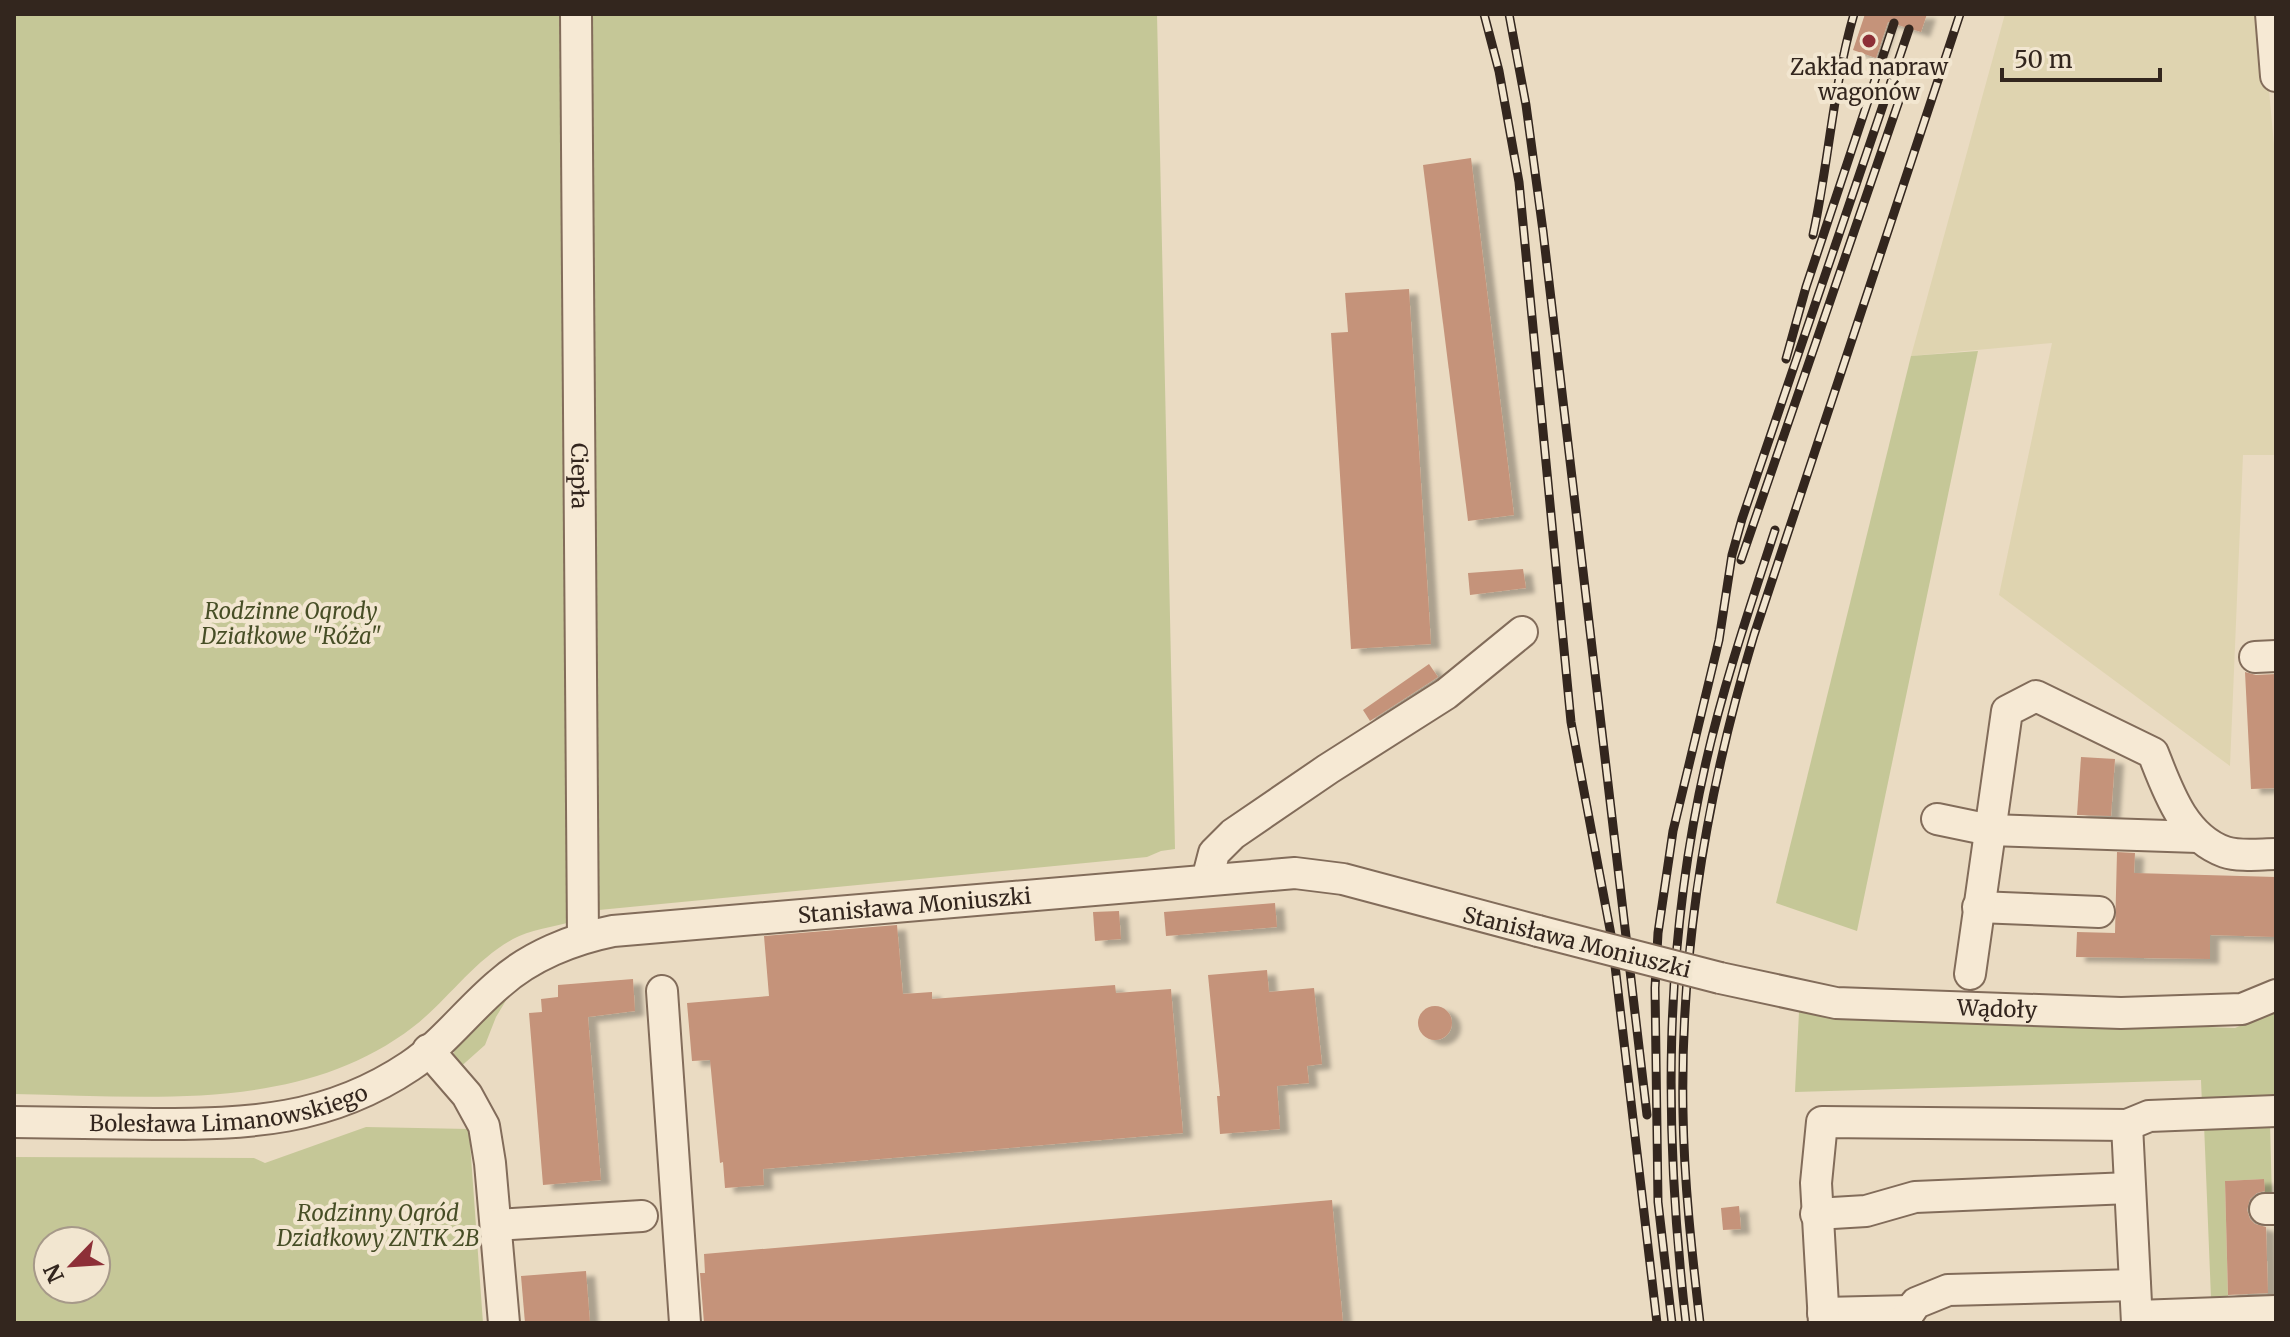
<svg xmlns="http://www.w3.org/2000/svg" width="2290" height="1337" font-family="Merriweather,serif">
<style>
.farmland{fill:#dfd4b0}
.green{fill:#c5c797;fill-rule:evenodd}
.building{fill:#c5937a;filter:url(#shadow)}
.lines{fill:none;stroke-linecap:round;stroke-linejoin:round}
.minor-casing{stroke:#826c5a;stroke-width:34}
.minor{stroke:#f6e9d4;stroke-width:30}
.rail-casing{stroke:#33261e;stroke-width:9}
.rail{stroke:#f2e6d0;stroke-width:6;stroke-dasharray:18;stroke-linecap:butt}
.minor-bridge-casing{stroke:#826c5a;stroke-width:34;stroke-linecap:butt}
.minor-bridge{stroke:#f6e9d4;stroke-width:30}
.poi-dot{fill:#8d2f37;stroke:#f2e6d0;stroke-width:3}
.labels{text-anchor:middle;stroke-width:8;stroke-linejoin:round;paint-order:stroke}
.poi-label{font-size:22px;fill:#33261e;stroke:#f2e6d0}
.street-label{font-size:22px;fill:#33261e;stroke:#f2e6d0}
.park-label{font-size:22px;font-style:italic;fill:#474e26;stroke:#f2e6d0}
</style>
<defs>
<filter id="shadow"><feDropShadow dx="9" dy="5" stdDeviation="2" flood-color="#0004"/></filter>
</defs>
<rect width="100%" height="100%" fill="#eadbc2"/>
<polygon class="farmland" points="2005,14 2262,14 2276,167 2276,455 2243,455 2230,766 1999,595 2052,343 1911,356"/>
<g class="green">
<path d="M14 14H566L571 922C553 927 529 930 513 939 473 961 448 1000 413 1027 300 1114 147 1096 14 1094Z"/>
<polygon points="589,14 1157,14 1175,849 1161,851 1147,857 599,910"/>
<polygon points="1978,351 1857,931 1776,903 1911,356"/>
<polygon points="511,992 496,1017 485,1045 457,1070 453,1057 457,1039"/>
<polygon points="2276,1011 2276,1101 2202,1105 2201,1080 1795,1092 1799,1012 2235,1028"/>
<polygon points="2270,1122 2272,1200 2265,1204 2264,1179 2225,1181 2228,1298 2211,1298 2204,1124"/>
<path d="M366 1127 469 1129 483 1323H14V1157L254 1158 265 1163ZM48 1241H96V1289H48Z"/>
</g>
<g class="building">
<polygon points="1865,14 1927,14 1921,32 1888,22 1876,58 1853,50"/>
<polygon points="1471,158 1514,515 1468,521 1423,165"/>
<polygon points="1409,289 1431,644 1351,649 1331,333 1348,332 1345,293"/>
<polygon points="1523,569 1526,588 1470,595 1468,573"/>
<polygon points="1429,664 1438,677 1370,721 1363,710"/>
<polygon points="2245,672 2256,675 2276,674 2276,788 2251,789"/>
<polygon points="2081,757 2115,759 2111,816 2077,815"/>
<polygon points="2117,852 2135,853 2134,873 2276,877 2276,937 2210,935 2210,959 2076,957 2077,932 2115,933"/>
<polygon points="1275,903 1277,927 1166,936 1164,912"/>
<polygon points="1119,911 1121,939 1095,941 1093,912"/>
<polygon points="897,925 903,994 932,992 932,999 1115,985 1116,993 1171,989 1183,1133 763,1169 764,1185 725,1188 723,1162 720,1163 710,1060 692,1061 687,1003 769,996 764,936"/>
<polygon points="1267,970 1269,992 1314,988 1322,1064 1307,1066 1309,1083 1277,1086 1280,1129 1220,1134 1217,1096 1220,1096 1208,975"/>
<polygon points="633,979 635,1011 588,1017 601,1180 543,1185 529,1013 542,1012 541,999 558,997 558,985"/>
<circle cx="1435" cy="1023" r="17"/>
<polygon points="2264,1179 2265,1191 2257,1193 2250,1199 2247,1210 2250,1219 2255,1224 2266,1227 2268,1293 2228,1295 2225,1181"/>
<polygon points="1332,1200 1343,1323 704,1323 700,1273 705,1273 704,1254"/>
<polygon points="1739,1206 1741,1229 1723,1230 1721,1208"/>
<polygon points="586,1271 590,1323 525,1323 521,1276"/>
</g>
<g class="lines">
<g class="minor-casing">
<g id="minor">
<path id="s1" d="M576 14 583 938"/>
<polyline points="2271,14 2276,76"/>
<polyline points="2255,657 2276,656"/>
<polyline points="1937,819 1990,830 2198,837"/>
<polyline points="1207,880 1214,853 1233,834 1328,769 1446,694 1522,632"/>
<polyline points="1978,907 2099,912"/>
<path d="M1970 974 2007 711 2036 696 2153 753C2168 791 2183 837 2225 852 2240 857 2261 854 2276 854"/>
<path id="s2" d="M1720 978 1836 1003 2121 1013 2242 1009 2276 995"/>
<polyline points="662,991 685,1323"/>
<polyline points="428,1050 467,1095 484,1126 490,1163 504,1323"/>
<path id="s3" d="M14 1122C61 1123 107 1123 154 1124 249 1124 328 1121 410 1066 443 1044 468 1010 499 984 530 956 573 939 613 931L1295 873 1343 879 1538 931"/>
<polyline points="2265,1209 2276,1209"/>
<polyline points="1816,1214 1866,1211 1915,1197 2130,1188"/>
<polyline points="496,1225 642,1216"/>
<polyline points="1823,1313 1910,1311"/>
<polyline points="2137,1316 2276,1311"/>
<polyline points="1824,1323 1816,1183 1822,1122 2127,1125"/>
<polyline points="1902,1323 1916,1303 1948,1290 2135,1285"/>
<polyline points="2137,1323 2127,1125 2149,1116 2276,1111"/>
</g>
</g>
<use href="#minor" class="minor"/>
<g class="rail-casing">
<g id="rail">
<polyline points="1484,14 1499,71 1519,182 1571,722 1612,940 1657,1323"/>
<polyline points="1509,14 1526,105 1543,231 1647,1115"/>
<path d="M1813 235C1829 161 1833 86 1854 14"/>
<polyline points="1786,359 1806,287 1894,23"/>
<polyline points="1741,560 1900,98"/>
<polyline points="1672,1323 1658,1202 1655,988 1658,933 1673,831 1719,640 1732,555 1742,519 1909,29"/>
<path d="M1686 1323C1664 1133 1663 950 1706 762 1724 683 1750 607 1775 530"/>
<path d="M1700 1323C1692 1253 1684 1183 1683 1112 1680 949 1707 791 1754 635L1960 14"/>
</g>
</g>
<use href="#rail" class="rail"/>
<g class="minor-bridge-casing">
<polyline id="minor-bridge" points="1538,931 1720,978"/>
</g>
<use href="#minor-bridge" class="minor-bridge"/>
</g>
<circle class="poi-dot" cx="1869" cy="41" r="8"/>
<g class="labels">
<g class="poi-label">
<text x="1869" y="75">Zakład napraw<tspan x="1869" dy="25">wagonów</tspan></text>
</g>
<g class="street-label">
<text dy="8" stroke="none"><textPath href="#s1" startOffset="462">Ciepła</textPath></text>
<text dy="8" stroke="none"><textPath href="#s3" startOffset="958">Stanisława Moniuszki</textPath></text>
<text transform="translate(1577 942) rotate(14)" y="8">Stanisława Moniuszki</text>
<text dy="8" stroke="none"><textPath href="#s2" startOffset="280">Wądoły</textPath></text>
<text dy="8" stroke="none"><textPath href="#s3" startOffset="216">Bolesława Limanowskiego</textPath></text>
</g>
<g class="park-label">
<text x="291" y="619">Rodzinne Ogrody<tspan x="291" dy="25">Działkowe "Róża"</tspan></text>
<text x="378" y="1221">Rodzinny Ogród<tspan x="378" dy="25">Działkowy ZNTK 2B</tspan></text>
</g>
</g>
<rect width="2290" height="1337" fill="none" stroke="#33261e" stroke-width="32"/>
<g transform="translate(72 1265) rotate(245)"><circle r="38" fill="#f2e6d0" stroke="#a69989" stroke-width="2"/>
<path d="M0-6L14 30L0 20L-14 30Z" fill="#8d2f37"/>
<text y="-12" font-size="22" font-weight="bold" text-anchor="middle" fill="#33261e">N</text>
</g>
<path d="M2002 68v12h158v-12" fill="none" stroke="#33261e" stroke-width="4"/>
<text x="2014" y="68" font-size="24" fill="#33261e" stroke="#f2e6d0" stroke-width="6" paint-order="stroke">50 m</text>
</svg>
